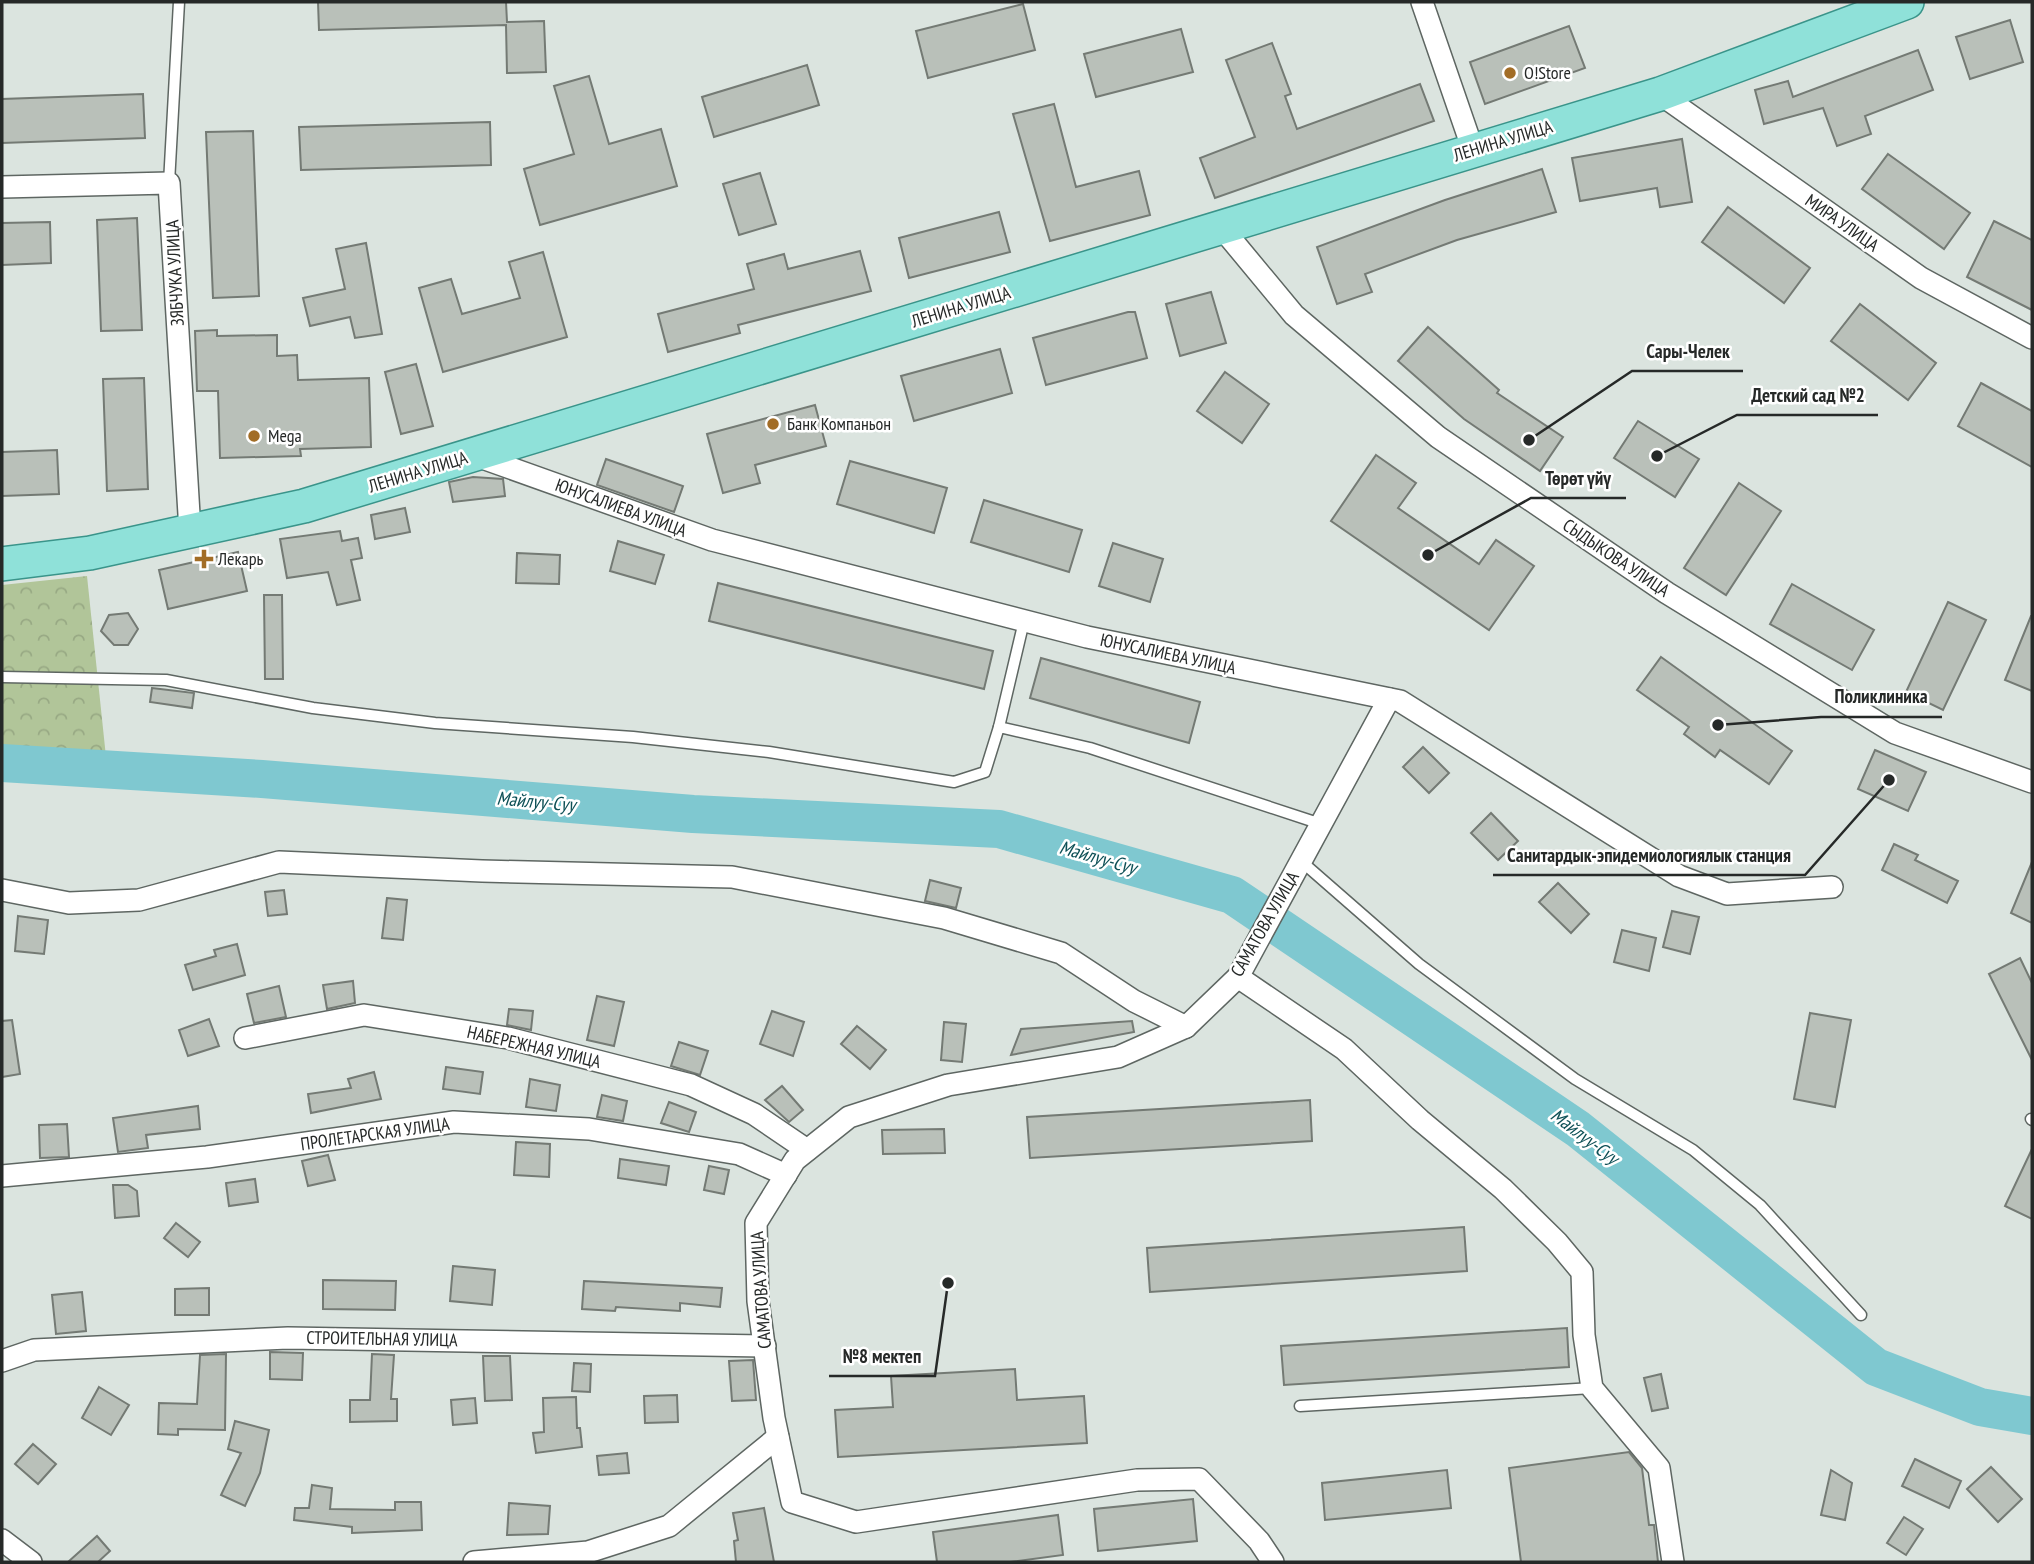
<svg xmlns="http://www.w3.org/2000/svg" width="2034" height="1564" font-family="'PT Sans Narrow',sans-serif">
<style>
.park{fill:url(#park-crowns)}
.lines{fill:none;stroke-linecap:round;stroke-linejoin:round}
.river{stroke:#7fc8d0;stroke-width:38}
.building{fill:#b9c0b9;stroke:#747a74;stroke-width:2}
.lane-casing{stroke:#5e6662;stroke-width:13}
.street-casing{stroke:#5e6662;stroke-width:24}
.primary-casing{stroke:#3a948a;stroke-width:36}
.lane{stroke:#fff;stroke-width:10}
.street{stroke:#fff;stroke-width:21}
.primary{stroke:#8fe1d9;stroke-width:33}
.poi-dot{fill:#a26d26;stroke:#fff;stroke-width:2.5}
.labels{text-anchor:middle;stroke-width:5;stroke-linejoin:round;paint-order:stroke}
.poi-label{font-size:18px;fill:#262928;stroke:#fff;text-anchor:start}
.street-label{font-size:18px;fill:#262928;stroke:#fff}
.water-label{font-size:19px;font-style:italic;fill:#0e5056;stroke:#fff}
.leader{fill:none;stroke:#262928;stroke-width:2.5}
.callout-dot{fill:#262928;stroke:#fff;stroke-width:2.5}
.callout-label{font-size:19px;text-anchor:middle;font-weight:bold;fill:#262928;stroke:#fff;stroke-width:5;stroke-linejoin:round;paint-order:stroke}
</style>
<defs>
<pattern id="park-crowns" width="20" height="18" patternUnits="userSpaceOnUse" patternTransform="scale(1.75)"><rect width="20" height="18" fill="#b1c599"/><path d="M2 6a3 3 0 1 1 6 0M12 15a3 3 0 1 1 6 0" fill="none" stroke="#98a984"/></pattern>
</defs>
<rect width="100%" height="100%" fill="#dbe4df"/>
<polygon class="park" points="87,576 106,757 2,749 2,585"/>
<g class="lines">
<polyline class="river" points="2,763 262,779 693,814 999,829 1232,895 1578,1129 1876,1367 1980,1407 2032,1416"/>
</g>
<g class="building">
<polygon points="318,2 506,2 507,22 544,21 546,72 507,73 506,25 319,30"/>
<polygon points="1023,4 1035,50 928,78 916,31"/>
<polygon points="2010,20 2023,62 1970,79 1956,37"/>
<polygon points="1569,26 1585,68 1485,104 1470,62"/>
<polygon points="1181,29 1193,72 1096,97 1084,54"/>
<polygon points="1272,43 1291,94 1285,96 1297,129 1420,84 1434,121 1215,198 1200,158 1255,137 1226,60"/>
<polygon points="1918,50 1933,90 1865,116 1871,134 1837,146 1823,108 1764,124 1755,90 1788,81 1793,97"/>
<polygon points="807,65 819,105 714,137 702,97"/>
<polygon points="589,76 609,144 661,129 677,186 540,225 524,169 574,154 554,86"/>
<polygon points="143,94 145,138 2,143 2,99"/>
<polygon points="1054,104 1076,187 1139,171 1150,215 1050,241 1013,114"/>
<polygon points="490,122 491,165 301,170 299,127"/>
<polygon points="253,131 259,296 213,298 206,132"/>
<polygon points="1682,139 1692,202 1660,207 1657,188 1580,201 1572,158"/>
<polygon points="1888,154 1970,213 1944,249 1862,189"/>
<polygon points="1542,169 1556,212 1457,240 1365,274 1372,292 1337,304 1317,247 1445,200"/>
<polygon points="760,173 776,224 739,235 723,184"/>
<polygon points="1728,207 1810,268 1784,303 1702,242"/>
<polygon points="999,212 1010,252 909,278 899,238"/>
<polygon points="137,218 142,330 101,331 97,220"/>
<polygon points="1994,221 2032,240 2032,310 1967,277"/>
<polygon points="50,222 51,263 2,265 2,223"/>
<polygon points="366,243 382,334 355,338 350,317 310,326 303,298 345,289 336,249"/>
<polygon points="860,251 871,291 738,325 740,333 668,352 658,314 754,289 747,264 784,254 788,269"/>
<polygon points="543,252 567,337 443,372 419,288 451,279 462,314 520,298 509,262"/>
<polygon points="1211,292 1226,343 1180,356 1166,304"/>
<polygon points="1860,304 1936,363 1908,400 1831,341"/>
<polygon points="1128,312 1135,312 1147,358 1046,385 1033,338"/>
<polygon points="1428,327 1499,390 1497,393 1563,437 1540,471 1464,419 1398,361"/>
<polygon points="217,330 217,336 277,335 277,356 297,355 298,380 369,378 371,447 300,449 301,456 220,458 218,391 197,391 195,331"/>
<polygon points="1000,349 1012,393 914,421 901,376"/>
<polygon points="416,364 433,426 401,434 385,372"/>
<polygon points="1225,372 1269,404 1242,443 1197,411"/>
<polygon points="144,378 148,489 107,491 103,379"/>
<polygon points="1981,383 2032,411 2032,467 1958,426"/>
<polygon points="815,405 826,446 755,465 760,483 723,493 707,434"/>
<polygon points="1638,421 1699,459 1675,497 1614,458"/>
<polygon points="57,450 59,494 2,496 2,452"/>
<polygon points="1376,455 1416,483 1398,508 1479,564 1496,540 1534,566 1489,630 1331,521"/>
<polygon points="606,459 683,486 674,512 597,485"/>
<polygon points="850,461 947,488 934,533 837,504"/>
<polygon points="473,477 503,479 505,496 453,502 449,482"/>
<polygon points="1739,483 1781,511 1726,595 1684,568"/>
<polygon points="984,500 1082,530 1069,572 971,542"/>
<polygon points="405,508 410,532 375,539 371,515"/>
<polygon points="340,531 342,541 358,538 362,558 351,560 360,600 337,605 328,572 287,578 280,539"/>
<polygon points="618,541 664,555 655,584 610,571"/>
<polygon points="1113,543 1163,559 1150,602 1099,586"/>
<polygon points="238,552 247,591 168,609 159,570"/>
<polygon points="517,553 560,555 559,584 516,583"/>
<polygon points="718,583 993,651 984,689 709,621"/>
<polygon points="1792,584 1874,630 1852,670 1770,624"/>
<polygon points="264,595 282,595 283,679 265,679"/>
<polygon points="1948,602 1986,620 1943,710 1906,692"/>
<polygon points="128,613 138,629 128,645 114,645 101,631 109,615"/>
<polygon points="2031,616 2032,616 2032,691 2005,680"/>
<polygon points="1661,657 1792,751 1769,784 1720,750 1715,757 1684,734 1689,727 1637,690"/>
<polygon points="1041,658 1200,702 1189,743 1030,698"/>
<polygon points="152,688 194,693 192,708 150,702"/>
<polygon points="1423,747 1449,773 1429,793 1403,767"/>
<polygon points="1875,750 1926,772 1908,811 1858,789"/>
<polygon points="1491,813 1518,841 1498,860 1471,833"/>
<polygon points="1894,844 1918,855 1915,860 1958,881 1947,903 1882,870"/>
<polygon points="2032,862 2032,923 2011,913"/>
<polygon points="930,880 961,888 956,908 925,901"/>
<polygon points="1558,883 1589,914 1571,933 1539,902"/>
<polygon points="284,890 287,914 268,916 265,892"/>
<polygon points="387,898 407,900 403,940 382,938"/>
<polygon points="1672,911 1699,917 1690,954 1663,947"/>
<polygon points="18,916 48,920 44,954 15,951"/>
<polygon points="1622,930 1656,938 1649,971 1614,962"/>
<polygon points="237,944 245,975 193,990 185,965 216,956 214,950"/>
<polygon points="2020,958 2032,983 2032,1060 1989,974"/>
<polygon points="353,981 355,1003 327,1009 323,985"/>
<polygon points="279,986 286,1017 254,1023 247,994"/>
<polygon points="597,996 624,1002 614,1046 587,1040"/>
<polygon points="509,1009 533,1011 531,1030 507,1025"/>
<polygon points="772,1011 804,1022 793,1056 760,1044"/>
<polygon points="1810,1013 1851,1020 1835,1107 1794,1099"/>
<polygon points="209,1019 219,1046 188,1056 179,1030"/>
<polygon points="12,1020 20,1074 2,1077 2,1021"/>
<polygon points="1132,1021 1134,1032 1011,1055 1021,1029"/>
<polygon points="944,1022 966,1024 962,1062 941,1060"/>
<polygon points="857,1026 886,1050 870,1069 841,1044"/>
<polygon points="679,1042 708,1051 700,1075 671,1066"/>
<polygon points="446,1067 483,1072 480,1094 443,1089"/>
<polygon points="374,1072 381,1099 311,1113 308,1094 351,1088 348,1079"/>
<polygon points="530,1079 560,1085 556,1111 526,1107"/>
<polygon points="782,1086 803,1110 789,1122 765,1100"/>
<polygon points="602,1095 627,1101 623,1121 597,1117"/>
<polygon points="1310,1100 1312,1141 1030,1158 1027,1117"/>
<polygon points="669,1102 696,1112 689,1132 661,1123"/>
<polygon points="198,1106 200,1129 146,1135 148,1148 118,1152 113,1118"/>
<polygon points="67,1124 69,1157 40,1158 39,1125"/>
<polygon points="944,1129 945,1153 883,1154 882,1130"/>
<polygon points="516,1142 550,1144 549,1177 514,1175"/>
<polygon points="2032,1149 2032,1219 2005,1206"/>
<polygon points="328,1155 335,1180 308,1186 302,1161"/>
<polygon points="620,1159 669,1166 666,1185 618,1178"/>
<polygon points="709,1166 729,1170 724,1194 704,1190"/>
<polygon points="255,1179 258,1202 229,1206 226,1183"/>
<polygon points="113,1185 128,1185 137,1191 139,1216 115,1218"/>
<polygon points="176,1223 200,1242 188,1257 164,1238"/>
<polygon points="1464,1227 1467,1271 1150,1292 1147,1248"/>
<polygon points="453,1266 495,1270 492,1305 450,1301"/>
<polygon points="323,1280 396,1281 395,1310 323,1309"/>
<polygon points="584,1281 722,1288 720,1307 680,1303 680,1311 616,1307 615,1311 582,1309"/>
<polygon points="209,1288 209,1315 175,1315 175,1289"/>
<polygon points="82,1292 86,1331 56,1334 52,1295"/>
<polygon points="1567,1328 1569,1367 1284,1385 1281,1346"/>
<polygon points="270,1352 303,1353 302,1380 270,1379"/>
<polygon points="226,1354 225,1430 178,1429 178,1435 158,1434 159,1403 197,1404 200,1355"/>
<polygon points="372,1354 394,1355 391,1399 397,1399 397,1421 350,1422 350,1400 370,1400"/>
<polygon points="483,1356 510,1356 512,1400 485,1401"/>
<polygon points="753,1360 756,1400 732,1401 729,1361"/>
<polygon points="574,1363 591,1364 590,1392 572,1391"/>
<polygon points="1015,1369 1017,1400 1084,1396 1087,1443 838,1457 835,1410 893,1407 891,1376"/>
<polygon points="1661,1374 1668,1408 1652,1411 1644,1378"/>
<polygon points="99,1387 129,1405 111,1435 82,1418"/>
<polygon points="677,1395 678,1422 645,1423 644,1396"/>
<polygon points="576,1397 577,1428 580,1428 582,1447 536,1453 533,1433 544,1432 543,1398"/>
<polygon points="475,1398 477,1423 453,1425 451,1400"/>
<polygon points="235,1421 269,1430 260,1473 245,1506 221,1495 241,1453 228,1449"/>
<polygon points="33,1444 56,1464 38,1484 15,1464"/>
<polygon points="1629,1452 1642,1468 1649,1525 1654,1525 1658,1562 1521,1562 1509,1468"/>
<polygon points="627,1453 629,1473 599,1475 597,1456"/>
<polygon points="1915,1459 1961,1481 1949,1508 1902,1486"/>
<polygon points="1991,1467 2022,1499 1998,1522 1967,1489"/>
<polygon points="1447,1470 1451,1508 1325,1520 1322,1483"/>
<polygon points="1831,1470 1852,1483 1845,1520 1821,1515"/>
<polygon points="312,1485 332,1488 330,1509 395,1510 395,1502 421,1502 422,1530 352,1533 352,1527 294,1520 295,1508 309,1508"/>
<polygon points="1193,1499 1197,1541 1098,1551 1094,1509"/>
<polygon points="509,1503 550,1506 548,1534 507,1535"/>
<polygon points="764,1508 774,1562 736,1562 734,1541 738,1540 733,1513"/>
<polygon points="1058,1515 1063,1555 1010,1562 937,1562 933,1532"/>
<polygon points="1904,1517 1923,1529 1906,1555 1887,1543"/>
<polygon points="97,1536 110,1551 98,1562 68,1562"/>
</g>
<g class="lines">
<g class="lane-casing">
<g id="lane">
<polyline points="169,183 179,2"/>
<polyline points="2,677 166,680 313,708 435,723 633,737 769,752 954,782 985,772 999,727 1090,748 1321,824"/>
<polyline points="999,727 1024,621"/>
<polyline points="1301,861 1419,964 1575,1079 1693,1150 1760,1205 1861,1315"/>
<polyline points="2031,1119 2032,1120"/>
<polyline points="1300,1406 1592,1388"/>
</g>
</g>
<g class="street-casing">
<g id="street">
<polyline points="1422,2 1473,150"/>
<polyline points="1660,94 1921,278 2032,338"/>
<polyline points="2,187 169,183 190,531"/>
<polyline points="1221,227 1294,315 1438,437 1667,593 1895,733 2032,782"/>
<polyline points="474,455 712,540 1087,637 1400,701 1679,876 1727,894 1832,887"/>
<polyline points="2,890 69,903 139,900 279,862 482,871 732,877 944,918 1061,953 1134,1001 1186,1027"/>
<polyline points="1238,977 1344,1049 1420,1120 1503,1189 1557,1242 1582,1272 1584,1335 1592,1388 1659,1468 1673,1562"/>
<polyline points="245,1038 364,1015 508,1038 691,1085 754,1114 807,1150"/>
<polyline points="2,1176 207,1157 454,1122 589,1129 739,1154 786,1175"/>
<polyline points="2,1361 34,1350 288,1338 765,1346"/>
<polyline points="2,1540 31,1562"/>
<polyline points="474,1562 588,1552 669,1526 778,1437"/>
<polyline points="1273,1562 1259,1541 1199,1479 1137,1480 856,1522 792,1502 774,1418 758,1301 756,1223 795,1160 849,1117 948,1085 1118,1057 1186,1027 1238,977 1389,699"/>
</g>
</g>
<g class="primary-casing">
<polyline id="primary" points="2,564 90,553 304,506 1660,94 1907,2"/>
</g>
<use href="#lane" class="lane"/>
<use href="#street" class="street"/>
<use href="#primary" class="primary"/>
</g>
<g class="poi-dot">
<circle cx="1510" cy="73" r="7"/>
<circle cx="773" cy="424" r="7"/>
<circle cx="254" cy="436" r="7"/>
<path d="M200.5 548.5h7v7h7v7h-7v7h-7v-7h-7v-7h7z"/>
</g>
<g class="labels">
<g class="poi-label">
<text x="1524" y="79">O!Store</text>
<text x="787" y="430">Банк Компаньон</text>
<text x="268" y="442">Mega</text>
<text x="218" y="565">Лекарь</text>
</g>
<g class="street-label">
<text transform="translate(1503 141) rotate(-17)" y="6">ЛЕНИНА УЛИЦА</text>
<text transform="translate(1842 223) rotate(35)" y="6">МИРА УЛИЦА</text>
<text transform="translate(175 273) rotate(-93)" y="6">ЗЯБЧУКА УЛИЦА</text>
<text transform="translate(961 307) rotate(-17)" y="6">ЛЕНИНА УЛИЦА</text>
<text transform="translate(418 472) rotate(-17)" y="6">ЛЕНИНА УЛИЦА</text>
<text transform="translate(621 508) rotate(20)" y="6">ЮНУСАЛИЕВА УЛИЦА</text>
<text transform="translate(1616 558) rotate(34)" y="6">СЫДЫКОВА УЛИЦА</text>
<text transform="translate(1168 654) rotate(12)" y="6">ЮНУСАЛИЕВА УЛИЦА</text>
<text transform="translate(1265 924) rotate(-60)" y="6">САМАТОВА УЛИЦА</text>
<text transform="translate(534 1047) rotate(13)" y="6">НАБЕРЕЖНАЯ УЛИЦА</text>
<text transform="translate(375 1134) rotate(-8)" y="6">ПРОЛЕТАРСКАЯ УЛИЦА</text>
<text transform="translate(761 1290) rotate(-94)" y="6">САМАТОВА УЛИЦА</text>
<text transform="translate(382 1339) rotate(1)" y="6">СТРОИТЕЛЬНАЯ УЛИЦА</text>
</g>
<g class="water-label">
<text transform="translate(536 801) rotate(5)" y="7">Майлуу-Суу</text>
<text transform="translate(1098 857) rotate(16)" y="7">Майлуу-Суу</text>
<text transform="translate(1585 1136) rotate(37)" y="7">Майлуу-Суу</text>
</g>
</g>
<path class="leader" d="M1529 440L1632 371H1743M1657 456L1737 415H1878M1428 555L1531 498H1626M1718 725L1821 717H1942M1889 780L1805 875H1493M948 1283L935 1376H829"/>
<g class="callout-dot">
<circle cx="1529" cy="440" r="7"/>
<circle cx="1657" cy="456" r="7"/>
<circle cx="1428" cy="555" r="7"/>
<circle cx="1718" cy="725" r="7"/>
<circle cx="1889" cy="780" r="7"/>
<circle cx="948" cy="1283" r="7"/>
</g>
<g class="callout-label">
<text x="1688" y="358">Сары-Челек</text>
<text x="1808" y="402">Детский сад №2</text>
<text x="1578" y="485">Төрөт үйү</text>
<text x="1881" y="703">Поликлиника</text>
<text x="1649" y="862">Санитардык-эпидемиологиялык станция</text>
<text x="882" y="1363">№8 мектеп</text>
</g>
<rect width="2034" height="1564" fill="none" stroke="#262928" stroke-width="7"/>
</svg>
